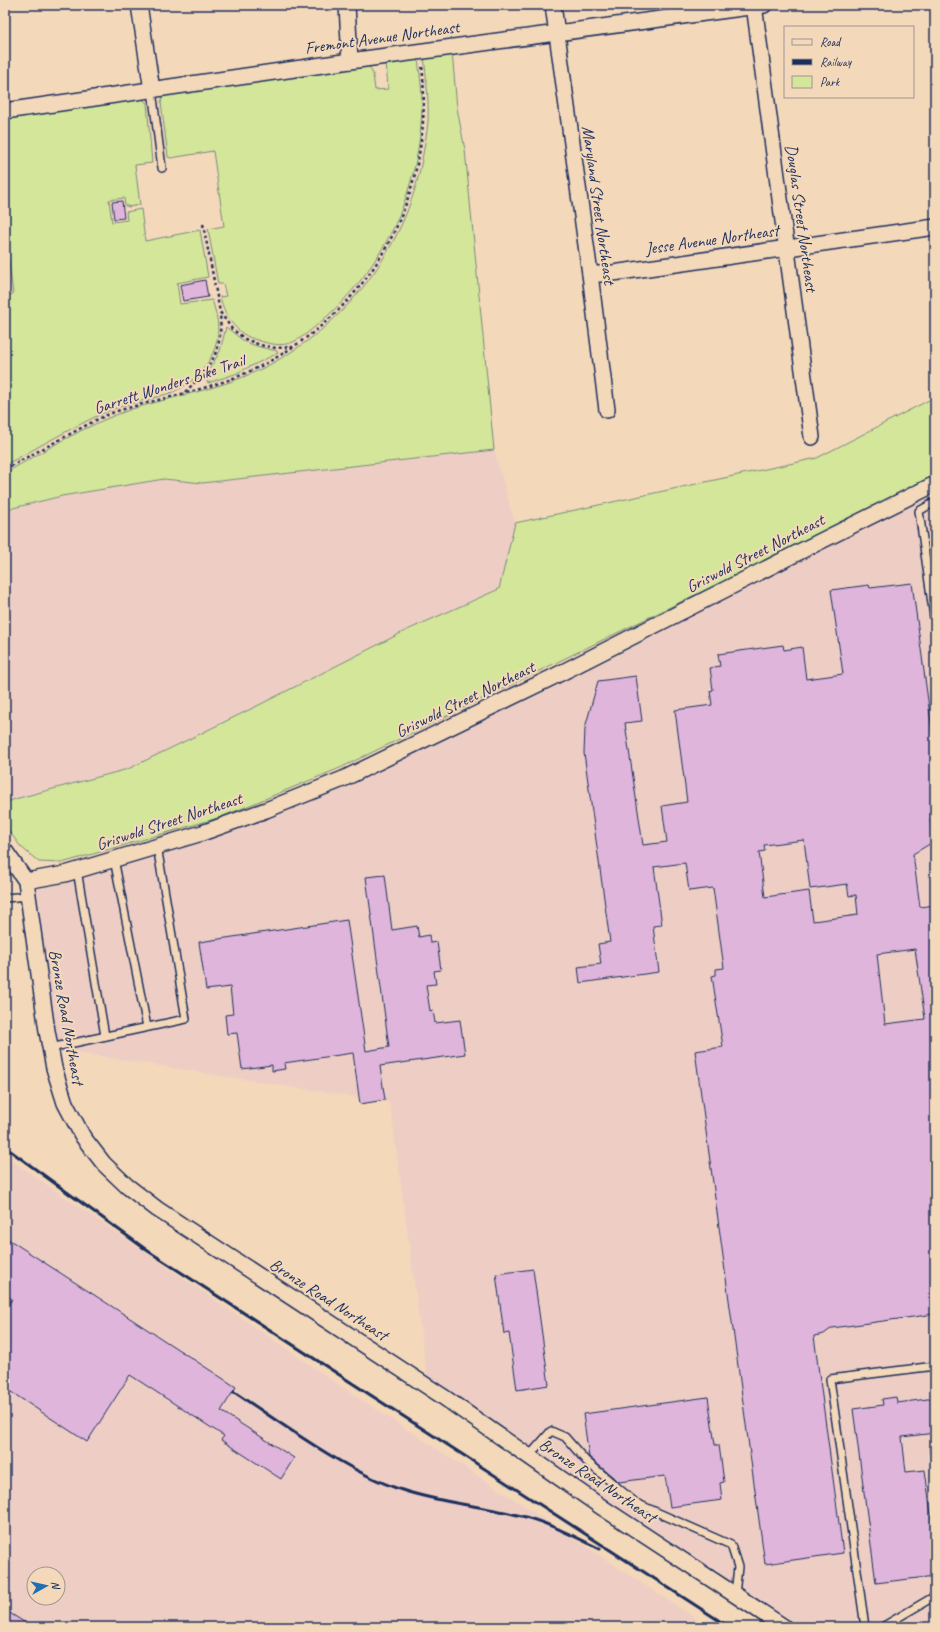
<svg xmlns="http://www.w3.org/2000/svg" width="940" height="1632" font-family="Caveat,sans-serif">
<style>
.built{fill:#eecec4;fill-rule:evenodd}
.green{fill:#d3e69a;stroke:#778a7c}
.building{fill:#dfb5db;stroke:#1b2f5e;fill-rule:evenodd}
.lines{fill:none;stroke-linecap:round;stroke-linejoin:round}
.lane-casing{stroke:#1b2f5e;stroke-width:10}
.street-casing{stroke:#1b2f5e;stroke-width:18}
.path{stroke:#1b2f5e;stroke-width:2.5;stroke-dasharray:3 3;stroke-linecap:butt}
.lane{stroke:#f4d8ba;stroke-width:7}
.street{stroke:#f4d8ba;stroke-width:15}
.rail{stroke:#1b2f5e;stroke-width:3}
.labels{text-anchor:middle;stroke-width:4;stroke-linejoin:round;paint-order:stroke}
.street-label{font-size:17px;fill:#1b2f5e;stroke:#f4d8ba}
</style>
<rect width="100%" height="100%" fill="#f4d8ba"/>
<filter id="ink" filterUnits="userSpaceOnUse"><feTurbulence type="fractalNoise" baseFrequency=".025" numOctaves="2"/><feDisplacementMap in="SourceGraphic" scale="8" xChannelSelector="R" yChannelSelector="G"/><feConvolveMatrix kernelMatrix="1 2 1 2 8 2 1 2 1" color-interpolation-filters="sRGB"/></filter>
<g filter="url(#ink)">
<g class="built">
<polygon points="494,450 515,523 499,589 405,631 259,705 128,769 15,799 5,803 5,510 62,496 164,479 202,483"/>
<polygon points="935,484 935,1627 784,1627 428,1386 390,1103 50,1048 26,881 266,810"/>
<path d="M5 1156 344 1388 709 1627H5ZM34 1574H58V1598H34Z"/>
</g>
<g class="green">
<path d="M452 52 457 108 465 150 494 450 202 483 164 479 62 496 5 510V473C46 450 87 424 132 409 177 395 224 389 267 366 346 325 405 249 422 160 424 147 427 134 428 121 429 99 426 77 424 55Z"/>
<path d="M418 56C419 71 422 86 422 101 422 132 417 164 407 194 392 242 360 288 322 321 313 328 304 337 293 342 282 347 269 344 257 340 237 335 225 317 220 297L226 296 223 284H218L208 229 224 226 213 151 171 158 168 157 161 102 164 94 368 64 373 74 375 90 388 89 386 61Z"/>
<path d="M141 98 147 103 152 163 135 165 140 205 128 207V206H125L124 198 109 200 112 222 127 220 126 212 141 209 145 241 200 230 208 277 177 283 180 304 212 300C215 309 218 319 218 329 218 356 199 380 175 391 153 400 129 402 108 411 72 427 39 447 5 465V296L13 294 5 230V118Z"/>
<polygon points="226,327 245,342 260,347 277,351 278,353 235,374 208,383 205,378 206,375 220,351"/>
<polygon points="935,397 935,478 340,768 221,817 62,863 39,862 21,847 5,826 5,803 15,799 128,769 259,705 405,631 499,589 515,523 817,458"/>
</g>
<g class="building">
<polygon points="122,201 124,218 114,219 112,202"/>
<polygon points="205,280 208,297 183,301 180,285"/>
<path d="M912 583 935 752V818L930 819 933 842 913 854 920 907 935 905V1314L832 1328 824 1334 814 1336 843 1553 765 1564 695 1051 723 1047 712 976 716 975V969L724 968 713 888 689 891 685 863 654 867 662 925 653 926 659 972 580 983 578 967 601 964 598 944 610 942 584 753 585 728 598 681 636 676 642 721 625 723 643 845 667 842 662 806 687 802 675 710 712 705 710 691 713 690 710 668 720 666 718 654 783 645 784 650 802 647 806 679 843 674 831 590 869 585 870 588ZM804 840 810 889 847 884 849 896 856 895 858 915 813 921 809 891 765 897 759 852 765 851 764 845ZM915 949 925 1019 885 1024 877 954Z"/>
<polygon points="385,875 392,930 417,926 419,937 429,935 430,943 437,942 441,970 434,971 436,984 426,985 430,1011 433,1010 435,1023 460,1020 465,1054 380,1066 385,1100 360,1104 353,1053 284,1063 285,1069 272,1071 272,1065 242,1069 237,1033 227,1034 225,1015 233,1014 230,987 206,990 199,942 347,920 366,1051 389,1047 366,877"/>
<polygon points="5,1237 236,1387 221,1411 294,1458 281,1479 221,1440 224,1436 130,1375 87,1442 5,1388 5,1310 12,1299 5,1294"/>
<polygon points="533,1269 549,1385 517,1390 509,1333 504,1334 496,1274"/>
<polygon points="708,1397 715,1445 719,1445 724,1482 720,1483 722,1500 670,1507 665,1476 619,1482 589,1457 583,1414"/>
<polygon points="896,1397 897,1403 935,1398 935,1433 902,1437 906,1472 925,1470 935,1543 935,1576 876,1583 853,1409 883,1405 882,1399"/>
<polygon points="5,1610 32,1627 5,1627"/>
</g>
<g class="lines">
<g class="lane-casing">
<g id="lane">
<polyline points="152,90 162,168"/>
<polyline points="935,502 919,511 935,625"/>
<polyline points="114,859 147,1027"/>
<polyline points="77,870 105,1036"/>
<polyline points="5,898 28,896"/>
<polyline points="50,1048 186,1019 157,846"/>
<polyline points="934,1449 935,1456"/>
<polyline points="529,1456 551,1431 565,1437 586,1461 636,1503 731,1545 738,1567 735,1594"/>
<polyline points="865,1627 830,1379 935,1366"/>
<polyline points="882,1627 935,1596"/>
</g>
</g>
<g class="street-casing">
<g id="street">
<polyline points="139,5 152,90"/>
<polyline points="347,5 350,61"/>
<polyline points="553,5 590,274 607,410"/>
<polyline points="754,5 812,437"/>
<polyline points="5,111 350,61 764,5"/>
<polyline points="590,274 606,274 935,227"/>
<polyline points="5,851 26,881 47,1031 54,1068 65,1103 83,1137 104,1164 127,1186 157,1209 442,1396 603,1508 784,1627"/>
<polyline points="26,881 65,874 202,833 266,810 343,779 553,677 803,550 935,484"/>
</g>
</g>
<g class="path">
<polyline points="203,224 220,312 232,329 245,339 260,345 276,348 292,347"/>
<path d="M185 392C212 366 223 351 220 313"/>
<path d="M5 469 96 420 114 412C153 400 193 393 231 379 256 370 281 356 303 340 392 276 433 173 422 65"/>
</g>
<use href="#lane" class="lane"/>
<use href="#street" class="street"/>
<g class="rail">
<polyline points="5,1147 148,1251 729,1627"/>
<path d="M234 1392C284 1425 344 1470 399 1489 436 1502 475 1505 513 1514 543 1520 572 1535 600 1549"/>
</g>
</g>
</g>
<g class="labels">
<g class="street-label">
<text transform="translate(382 37) rotate(-8)" y="6">Fremont Avenue Northeast</text>
<text transform="translate(599 205) rotate(82)" y="6">Maryland Street Northeast</text>
<text transform="translate(802 218) rotate(82)" y="6">Douglas Street Northeast</text>
<text transform="translate(712 239) rotate(-8)" y="6">Jesse Avenue Northeast</text>
<text transform="translate(169 384) rotate(-18)" y="6">Garrett Wonders Bike Trail</text>
<text transform="translate(755 553) rotate(-27)" y="6">Griswold Street Northeast</text>
<text transform="translate(465 699) rotate(-26)" y="6">Griswold Street Northeast</text>
<text transform="translate(169 821) rotate(-18)" y="6">Griswold Street Northeast</text>
<text transform="translate(67 1017) rotate(80)" y="6">Bronze Road Northeast</text>
<text transform="translate(329 1299) rotate(33)" y="6">Bronze Road Northeast</text>
<text transform="translate(598 1480) rotate(34)" y="6">Bronze Road Northeast</text>
</g>
</g>
<rect width="940" height="1632" fill="none" stroke="#f4d8ba" stroke-width="20"/>
<rect x="10" y="10" width="920" height="1612" fill="none" stroke="#1b2f5e" stroke-width="1.5" filter="url(#ink)"/>
<rect x="784" y="26" width="130" height="72" fill="#f4d8ba" stroke="#9d9495"/>
<rect x="792" y="39" width="20" height="6" fill="#f4d8ba" stroke="#9d9495"/>
<text x="820" y="46" font-size="12" fill="#1b2f5e">Road</text>
<rect x="792" y="59" width="20" height="6" fill="#1b2f5e" stroke="#9d9495"/>
<text x="820" y="66" font-size="12" fill="#1b2f5e">Railway</text>
<rect x="792" y="76" width="20" height="12" fill="#d3e69a" stroke="#9d9495"/>
<text x="820" y="86" font-size="12" fill="#1b2f5e">Park</text>
<g transform="translate(46 1586) rotate(82)"><circle r="19" fill="#f4d8ba" stroke="#9d9495"/>
<path d="M0-3L7 15L0 10L-7 15Z" fill="#1f6fb2"/>
<text y="-6" font-size="11" font-weight="bold" text-anchor="middle" fill="#1b2f5e">N</text>
</g>
</svg>
